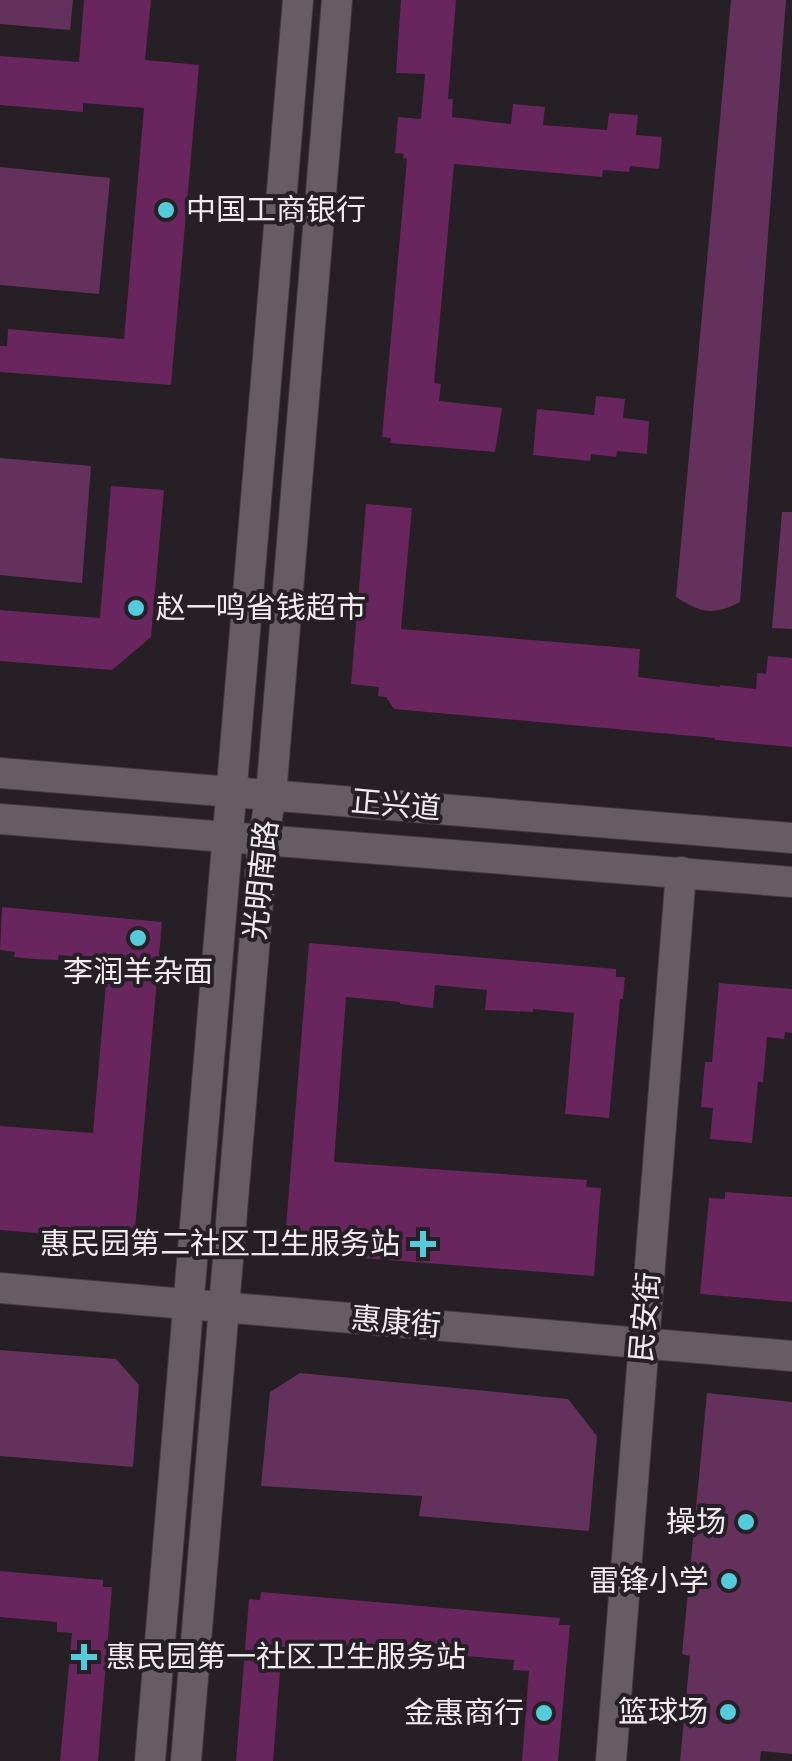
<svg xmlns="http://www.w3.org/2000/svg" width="792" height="1761" font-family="Arial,'Noto Sans SC',sans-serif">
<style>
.green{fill:#64315c}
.building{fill:#68255e}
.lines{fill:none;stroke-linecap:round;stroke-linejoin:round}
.minor-casing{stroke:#403b40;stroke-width:32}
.secondary-casing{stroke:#403b40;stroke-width:32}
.minor{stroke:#665d64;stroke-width:30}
.secondary{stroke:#665d64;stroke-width:30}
.poi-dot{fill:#53cbdb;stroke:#261f25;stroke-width:4}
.labels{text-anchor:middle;stroke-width:8;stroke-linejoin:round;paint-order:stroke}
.poi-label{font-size:30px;fill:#f0ebef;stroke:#261f25;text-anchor:end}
.street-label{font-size:30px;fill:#f0ebef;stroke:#261f25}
</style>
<rect width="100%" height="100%" fill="#261f25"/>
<g class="green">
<polygon points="0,0 73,0 70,30 0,24"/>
<path d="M731 0H786L740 602C713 616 701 613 676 597Z"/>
<polygon points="0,167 110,178 99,294 0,285"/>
<polygon points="0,458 91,466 82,583 0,575"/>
<polygon points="782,512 792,512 792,629 772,628"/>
<polygon points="0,1350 116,1359 139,1385 133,1467 0,1456"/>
<polygon points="300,1373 568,1399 597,1436 589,1531 419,1516 422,1496 261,1486 270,1392"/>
<polygon points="707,1393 792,1402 792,1754 761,1751 760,1761 680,1761 690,1656 682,1654"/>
</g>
<g class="building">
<polygon points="84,0 151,0 145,60 199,65 171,385 0,372 0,346 7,346 8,329 124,339 144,108 83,103 83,112 0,105 0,56 79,62"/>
<polygon points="401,0 456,0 448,99 453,99 452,117 511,124 513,104 545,107 543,125 607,130 609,113 638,115 636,135 662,137 659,169 630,166 629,172 603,170 602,177 454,164 434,383 441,384 439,401 502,408 495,452 390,443 391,438 382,437 407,159 403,158 404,154 395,153 398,117 421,119 425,74 396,73"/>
<polygon points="596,396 625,399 623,418 649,421 647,454 617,451 616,457 591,454 590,461 533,455 537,409 594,415"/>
<polygon points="111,486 164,490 151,637 112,670 0,661 0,610 100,618"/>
<polygon points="366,504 412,508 401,629 640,649 638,677 720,687 720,685 756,689 757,673 766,674 768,656 792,658 792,747 715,740 715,738 394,709 386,697 378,696 379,687 351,684"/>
<polygon points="2,907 162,922 134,1241 0,1230 0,1126 93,1133 108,960 59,955 58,960 34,959 14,957 15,952 0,950"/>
<polygon points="309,943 616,969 616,977 625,977 623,999 620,999 609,1118 565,1114 574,1013 533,1009 533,1012 485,1010 487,990 435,985 433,1008 400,1004 400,1002 346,997 334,1162 587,1180 586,1187 601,1188 594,1276 284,1252"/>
<polygon points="719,983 792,989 792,1033 785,1032 784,1039 767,1037 763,1082 758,1082 752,1143 710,1139 713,1108 701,1107 705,1062 712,1062"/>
<polygon points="725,1192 792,1197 792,1302 700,1294 709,1198 725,1199"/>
<polygon points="0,1571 103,1580 103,1587 112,1587 98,1761 60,1761 72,1633 57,1632 57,1622 0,1617"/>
<polygon points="261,1592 560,1618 559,1625 570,1625 558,1761 522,1761 529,1671 513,1670 514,1660 296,1641 296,1648 282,1647 273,1761 236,1761 249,1599 260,1600"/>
</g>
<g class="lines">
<g class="minor-casing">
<g id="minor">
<polyline points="0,1288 792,1356"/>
<polyline points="611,1761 681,872"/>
</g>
</g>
<g class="secondary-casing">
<g id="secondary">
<polyline points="0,773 792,838"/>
<polyline points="0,819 792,882"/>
<polyline points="150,1761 298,0"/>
<polyline points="186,1761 263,841 271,795 337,0"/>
</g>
</g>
<use href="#minor" class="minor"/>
<use href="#secondary" class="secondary"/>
</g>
<g class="poi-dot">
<circle cx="166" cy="210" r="10"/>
<circle cx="136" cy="608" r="10"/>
<circle cx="138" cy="938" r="10"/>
<path d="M418 1229h10v10h10v10h-10v10h-10v-10h-10v-10h10z"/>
<circle cx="746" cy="1522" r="10"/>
<circle cx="729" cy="1581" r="10"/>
<path d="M79 1642h10v10h10v10h-10v10h-10v-10h-10v-10h10z"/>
<circle cx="728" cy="1712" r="10"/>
<circle cx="544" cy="1713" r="10"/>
</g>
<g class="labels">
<g class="poi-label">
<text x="186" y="220" text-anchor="start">中国工商银行</text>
<text x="156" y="618" text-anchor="start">赵一鸣省钱超市</text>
<text x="138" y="982" text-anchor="middle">李润羊杂面</text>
<text x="400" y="1254">惠民园第二社区卫生服务站</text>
<text x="726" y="1532">操场</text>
<text x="709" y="1591">雷锋小学</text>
<text x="106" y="1667" text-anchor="start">惠民园第一社区卫生服务站</text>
<text x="708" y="1722">篮球场</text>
<text x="524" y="1723">金惠商行</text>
</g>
<g class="street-label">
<text transform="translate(396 805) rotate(5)" y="10">正兴道</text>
<text transform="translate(261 880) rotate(-84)" y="10">光明南路</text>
<text transform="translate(645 1317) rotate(-85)" y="10">民安街</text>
<text transform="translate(396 1322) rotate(5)" y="10">惠康街</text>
</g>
</g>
</svg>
